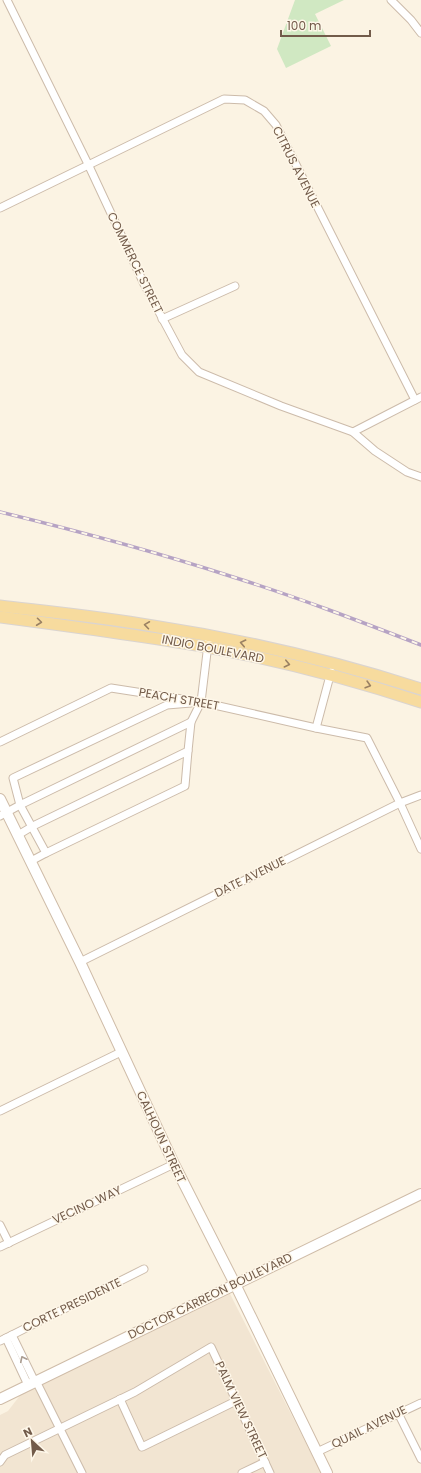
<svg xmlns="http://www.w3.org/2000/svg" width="421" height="1473" font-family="Poppins,sans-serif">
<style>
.residential{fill:#f2e5d2}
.green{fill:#d0e8c2}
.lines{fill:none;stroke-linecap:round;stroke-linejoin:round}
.street-casing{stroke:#cba;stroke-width:9}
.secondary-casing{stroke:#cfbca8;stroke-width:12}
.primary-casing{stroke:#dad4d0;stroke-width:13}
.street{stroke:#fff;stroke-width:7}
.secondary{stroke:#fff;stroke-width:10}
.primary{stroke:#f7db9e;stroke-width:11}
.rail-casing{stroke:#b6a3c4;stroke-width:3.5}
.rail{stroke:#fef7e9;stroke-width:2;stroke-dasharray:6;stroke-linecap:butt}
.oneway{stroke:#9a8163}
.oneway2{stroke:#aa9d92}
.labels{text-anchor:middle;stroke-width:3;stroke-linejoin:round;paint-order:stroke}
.street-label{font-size:12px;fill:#725b4a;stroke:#fef7e9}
</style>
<rect width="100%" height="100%" fill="#fbf3e3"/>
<polygon class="residential" points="227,1288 321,1473 0,1473 0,1415 8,1411 28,1385"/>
<polygon class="green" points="295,0 344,0 315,14 331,46 286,68 277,49"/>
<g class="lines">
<g class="street-casing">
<g id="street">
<polyline points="7,0 88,164 144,284 182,355 199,372 281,406 353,432 375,451 407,472 421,477"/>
<polyline points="391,0 411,20 421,33"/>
<polyline points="0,208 224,99 245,100 264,111 276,125 415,400"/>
<polyline points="162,319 235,286"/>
<polyline points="353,432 421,397"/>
<polyline points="316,728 331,672"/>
<polyline points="0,742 111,688 201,702 316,728 367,738 400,803 421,849"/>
<polyline points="188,751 185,786 46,853 20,805 13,778 167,705 191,703"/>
<polyline points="0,816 20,805 191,722"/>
<polyline points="18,835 33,826 188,751 191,722 201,702 209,636"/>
<polyline points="31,861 46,853"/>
<polyline points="80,962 400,803 421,795"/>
<polyline points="0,1111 121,1052"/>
<polyline points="0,1225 9,1243"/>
<polyline points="0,1247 174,1164"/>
<polyline points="12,1335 35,1382"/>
<polyline points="6,1338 28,1385"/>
<polyline points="0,1341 144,1269"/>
<polyline points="36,1381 82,1473"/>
<polyline points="120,1399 142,1447 236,1401"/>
<polyline points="398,1413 421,1459"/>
<polyline points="317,1452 421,1403"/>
<polyline points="0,1462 5,1455 135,1392 211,1347 270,1473"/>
<polyline points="242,1473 265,1462"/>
</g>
</g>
<g class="secondary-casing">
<g id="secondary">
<polyline points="0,799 80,962 174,1164 235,1284 327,1473"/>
<polyline points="0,1399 421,1194"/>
</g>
</g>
<g class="primary-casing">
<g id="primary">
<path d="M0 606C51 612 102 617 153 626 244 640 334 661 421 689"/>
<path d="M0 617C69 626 138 635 207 647 279 660 351 679 421 702"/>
</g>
</g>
<use href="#street" class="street"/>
<use href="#secondary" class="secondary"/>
<use href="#primary" class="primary"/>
<g class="rail-casing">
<path id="rail" d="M0 512C78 531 156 552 233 577 297 597 359 621 421 645"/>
</g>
<use href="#rail" class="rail"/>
</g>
<defs><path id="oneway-chevron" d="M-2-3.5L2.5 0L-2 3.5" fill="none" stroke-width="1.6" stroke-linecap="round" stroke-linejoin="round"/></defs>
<g class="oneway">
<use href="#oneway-chevron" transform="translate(39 622) rotate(7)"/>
<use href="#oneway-chevron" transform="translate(147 625) rotate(-172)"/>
<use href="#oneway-chevron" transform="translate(243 643) rotate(-168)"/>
<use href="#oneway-chevron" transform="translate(287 664) rotate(13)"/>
<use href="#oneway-chevron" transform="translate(368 685) rotate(16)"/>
</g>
<use class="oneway2" href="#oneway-chevron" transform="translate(23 1359) rotate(-116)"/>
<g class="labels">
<g class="street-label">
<text transform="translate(296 167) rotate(63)" y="4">CITRUS AVENUE</text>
<text transform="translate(135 263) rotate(64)" y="4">COMMERCE STREET</text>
<text transform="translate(213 649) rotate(11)" y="4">INDIO BOULEVARD</text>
<text transform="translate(179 699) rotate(10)" y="4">PEACH STREET</text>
<text transform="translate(250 877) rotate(-26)" y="4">DATE AVENUE</text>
<text transform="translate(161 1137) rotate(65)" y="4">CALHOUN STREET</text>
<text transform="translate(87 1205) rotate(-25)" y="4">VECINO WAY</text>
<text transform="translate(210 1296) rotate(-26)" y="4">DOCTOR CARREON BOULEVARD</text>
<text transform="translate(72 1305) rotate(-26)" y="4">CORTE PRESIDENTE</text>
<text transform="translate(241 1410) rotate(65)" y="4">PALM VIEW STREET</text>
<text transform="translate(369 1427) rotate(-26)" y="4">QUAIL AVENUE</text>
</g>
</g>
<g transform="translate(32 1441) rotate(334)" stroke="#fef7e9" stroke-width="3" paint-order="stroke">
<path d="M0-3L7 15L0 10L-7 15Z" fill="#725b4a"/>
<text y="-6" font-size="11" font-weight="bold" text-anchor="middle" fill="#725b4a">N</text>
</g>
<path d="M281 30v6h89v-6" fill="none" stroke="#725b4a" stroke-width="2"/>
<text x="287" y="30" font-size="12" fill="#725b4a" stroke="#fef7e9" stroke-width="3" paint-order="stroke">100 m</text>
</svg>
